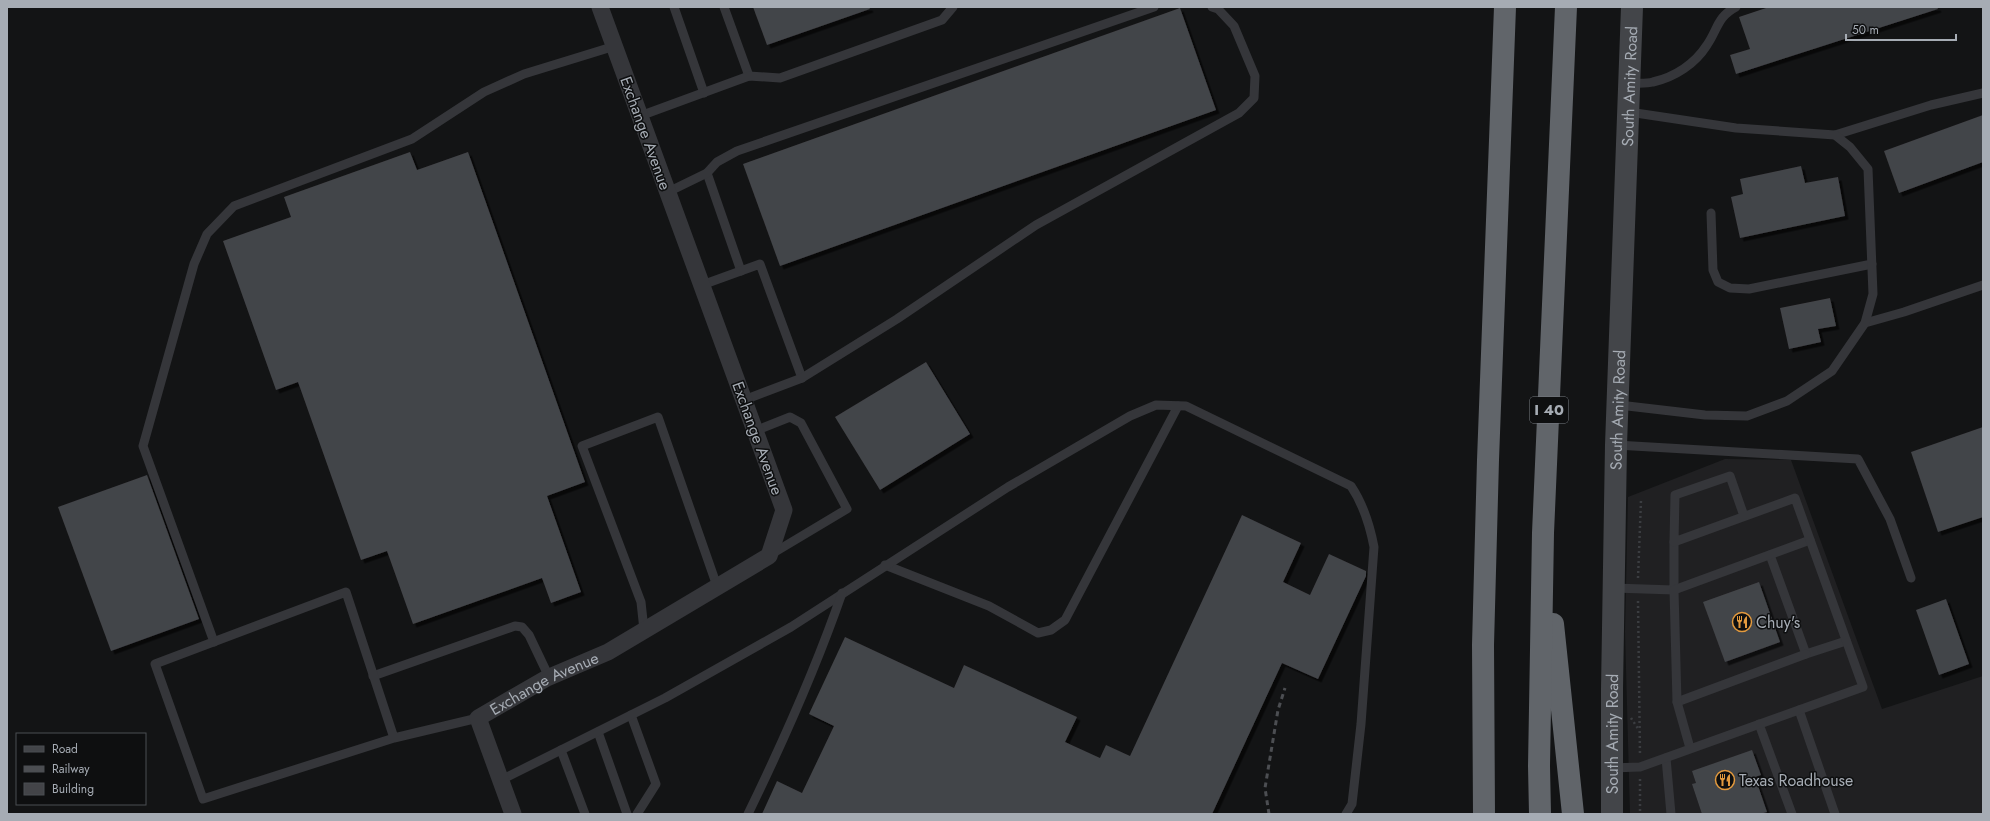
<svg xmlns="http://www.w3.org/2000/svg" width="1990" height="821" font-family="Jost,sans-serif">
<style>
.built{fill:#202022}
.building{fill:#434448;filter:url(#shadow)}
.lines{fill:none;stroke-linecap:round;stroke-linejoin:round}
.path{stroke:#3b3d41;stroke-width:2.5;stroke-dasharray:2 3;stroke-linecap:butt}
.service{stroke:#35363a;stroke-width:9}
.minor{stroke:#35363a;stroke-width:17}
.secondary{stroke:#434549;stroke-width:22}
.motorway{stroke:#61656a;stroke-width:22}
.rail{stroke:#4c4e52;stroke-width:3;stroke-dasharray:5 4;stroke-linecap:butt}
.labels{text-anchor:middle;stroke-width:3;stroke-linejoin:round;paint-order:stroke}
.shield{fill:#0e0f10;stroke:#787d83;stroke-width:1}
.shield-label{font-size:15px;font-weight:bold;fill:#a6acb4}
.street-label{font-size:16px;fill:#a6acb4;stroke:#0e0f10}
.poi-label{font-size:16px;fill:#a6acb4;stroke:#0e0f10;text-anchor:start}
</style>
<defs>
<filter id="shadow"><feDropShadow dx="3.5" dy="3.5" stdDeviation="0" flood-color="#0009"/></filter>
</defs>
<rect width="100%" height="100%" fill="#131415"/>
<polygon class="built" points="1725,459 1791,460 1882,709 1983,676 1983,814 1630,814 1625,632 1628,497"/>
<g class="building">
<polygon points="753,7 869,7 870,9 767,45"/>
<polygon points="1769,7 1937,7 1938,9 1736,74 1730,55 1750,49 1739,17"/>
<polygon points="1180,8 1216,110 780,266 743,164"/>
<polygon points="1983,115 1983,162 1899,193 1884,151"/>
<polygon points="410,152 417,170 468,152 585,482 547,496 581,592 551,603 542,578 413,624 387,551 361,560 298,382 276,390 223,241 291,217 284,197"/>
<polygon points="1801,166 1805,183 1838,177 1845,216 1740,238 1731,197 1743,194 1740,179"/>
<polygon points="1830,298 1836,326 1818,329 1821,342 1789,349 1780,308"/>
<polygon points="926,362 970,434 880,490 835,417"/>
<polygon points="1983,427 1983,517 1938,532 1911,452"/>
<polygon points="147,475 199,619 111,651 58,507"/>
<polygon points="1242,515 1301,543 1283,582 1310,595 1329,554 1366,571 1366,576 1318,679 1282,663 1212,814 762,814 777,781 802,793 834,726 809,714 845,637 954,688 964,665 1077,717 1065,742 1100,758 1106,745 1130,756"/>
<polygon points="1759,582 1780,642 1725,662 1703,602"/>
<polygon points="1946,599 1969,664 1939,675 1916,610"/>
<polygon points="1752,750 1761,775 1755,777 1767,812 1760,814 1702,814 1692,784 1696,783 1692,771"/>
</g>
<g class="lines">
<g class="path">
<polyline points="1638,578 1641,500"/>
<polyline points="1638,601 1640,756"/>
<polyline points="1631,718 1639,730"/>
<polyline points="1640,779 1640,814"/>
</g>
<g class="service">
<polyline points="674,7 704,93"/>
<polyline points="724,7 749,76"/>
<path d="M1628 83C1636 83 1646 84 1653 82 1675 77 1695 64 1707 45 1718 29 1717 17 1736 7"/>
<polyline points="640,116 749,76 780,78 942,20 953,7"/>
<polyline points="1835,135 1931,105 1983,93"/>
<polyline points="707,173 741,271"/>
<polyline points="668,192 707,173 717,162 737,151 1154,7"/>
<polyline points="1711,213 1713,270 1718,282 1730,288 1749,289 1872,264"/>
<polyline points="702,285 760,264 802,378"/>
<polyline points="1865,323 1904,312 1983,285"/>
<polyline points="744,400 802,378 897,319 1036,225 1239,113 1254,98 1255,76 1234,26 1218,9 1212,7"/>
<polyline points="1619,405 1705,415 1747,416 1787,401 1832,371 1865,323 1873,294 1868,169 1850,147 1835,135 1736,128 1629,112"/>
<polyline points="755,431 790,417 801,423 847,509 770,555"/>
<polyline points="1616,445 1858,459 1890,519 1911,578"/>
<polyline points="1770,555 1806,654 1846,641"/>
<polyline points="885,565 989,606 1038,633 1051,630 1065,620 1178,406"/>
<polyline points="1614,588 1674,590 1674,542"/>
<polyline points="644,630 641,602 582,446 658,417 717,586"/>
<polyline points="214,642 143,446 194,264 207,234 234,206 412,139 484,92 524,74 615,46"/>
<polyline points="373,676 515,626 522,627 529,635 549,677"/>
<polyline points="1677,702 1806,654"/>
<polyline points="1799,710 1835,814"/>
<polyline points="631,715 656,784 637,814"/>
<polyline points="1759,724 1792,814"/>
<polyline points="598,732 627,814"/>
<polyline points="394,738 203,799 155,664 346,592 394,738 478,718"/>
<polyline points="1690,748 1677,702 1674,590 1810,540"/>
<polyline points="561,750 585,814"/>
<polyline points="1666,758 1671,814"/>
<polyline points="1611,768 1640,767 1863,687 1795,498 1674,542 1675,495 1730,476 1744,516"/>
<path d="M501 780 665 698 791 627 1008 487 1130 416 1156 405 1186 406 1351 486C1363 504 1370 526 1374 547L1361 724 1352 804 1346 814"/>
<path d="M748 814C783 742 816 668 842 593"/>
</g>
<path class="minor" id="s1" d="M513 814 478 718 547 678 608 652 769 556 784 510 600 7"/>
<path class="secondary" id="s2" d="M1612 814V689L1616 445 1632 7"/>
<g class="motorway">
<polyline points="1553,624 1573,814"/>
<polyline points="1484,814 1483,645 1488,460 1505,7"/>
<polyline points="1540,814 1539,766 1543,533 1566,7"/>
</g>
<polyline class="rail" points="1269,814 1265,788 1278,710 1285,688"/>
</g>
<defs>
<g id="restaurant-ring" transform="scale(1)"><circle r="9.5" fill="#0e0f10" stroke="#e39a3e" stroke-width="1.5"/><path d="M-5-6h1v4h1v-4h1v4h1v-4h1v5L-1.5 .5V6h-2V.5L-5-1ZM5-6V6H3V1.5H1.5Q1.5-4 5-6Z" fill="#e39a3e"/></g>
</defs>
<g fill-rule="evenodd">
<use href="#restaurant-ring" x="1742" y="622"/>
<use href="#restaurant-ring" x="1725" y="780"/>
</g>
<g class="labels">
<rect class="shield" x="1530" y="397" width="38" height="26" rx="3"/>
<g class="shield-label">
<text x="1549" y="415">I 40</text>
</g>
<g class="street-label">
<text dy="6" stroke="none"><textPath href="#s2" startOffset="728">South Amity Road</textPath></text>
<text transform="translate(646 133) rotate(70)" y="6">Exchange Avenue</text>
<text dy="6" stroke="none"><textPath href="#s2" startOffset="404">South Amity Road</textPath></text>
<text transform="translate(758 438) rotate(70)" y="6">Exchange Avenue</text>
<text dy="6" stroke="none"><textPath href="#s1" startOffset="177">Exchange Avenue</textPath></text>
<text dy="6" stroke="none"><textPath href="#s2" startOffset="80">South Amity Road</textPath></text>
</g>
<g class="poi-label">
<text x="1756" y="628">Chuy's</text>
<text x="1739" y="786">Texas Roadhouse</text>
</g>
</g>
<rect width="1990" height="821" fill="none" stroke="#a6acb4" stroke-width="16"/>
<rect x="16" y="733" width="130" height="72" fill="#0e0f10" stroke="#4b4e52"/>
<rect x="24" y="746" width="20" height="6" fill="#434549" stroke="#4b4e52"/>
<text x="52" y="753" font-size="12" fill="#a6acb4">Road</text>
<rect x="24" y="766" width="20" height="6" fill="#4c4e52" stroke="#4b4e52"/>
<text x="52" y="773" font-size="12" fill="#a6acb4">Railway</text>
<rect x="24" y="783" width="20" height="12" fill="#434448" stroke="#4b4e52"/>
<text x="52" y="793" font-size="12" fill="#a6acb4">Building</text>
<path d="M1846 34v6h110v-6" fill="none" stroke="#a6acb4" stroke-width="2"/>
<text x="1852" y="34" font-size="12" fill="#a6acb4" stroke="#0e0f10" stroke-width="3" paint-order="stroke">50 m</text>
</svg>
